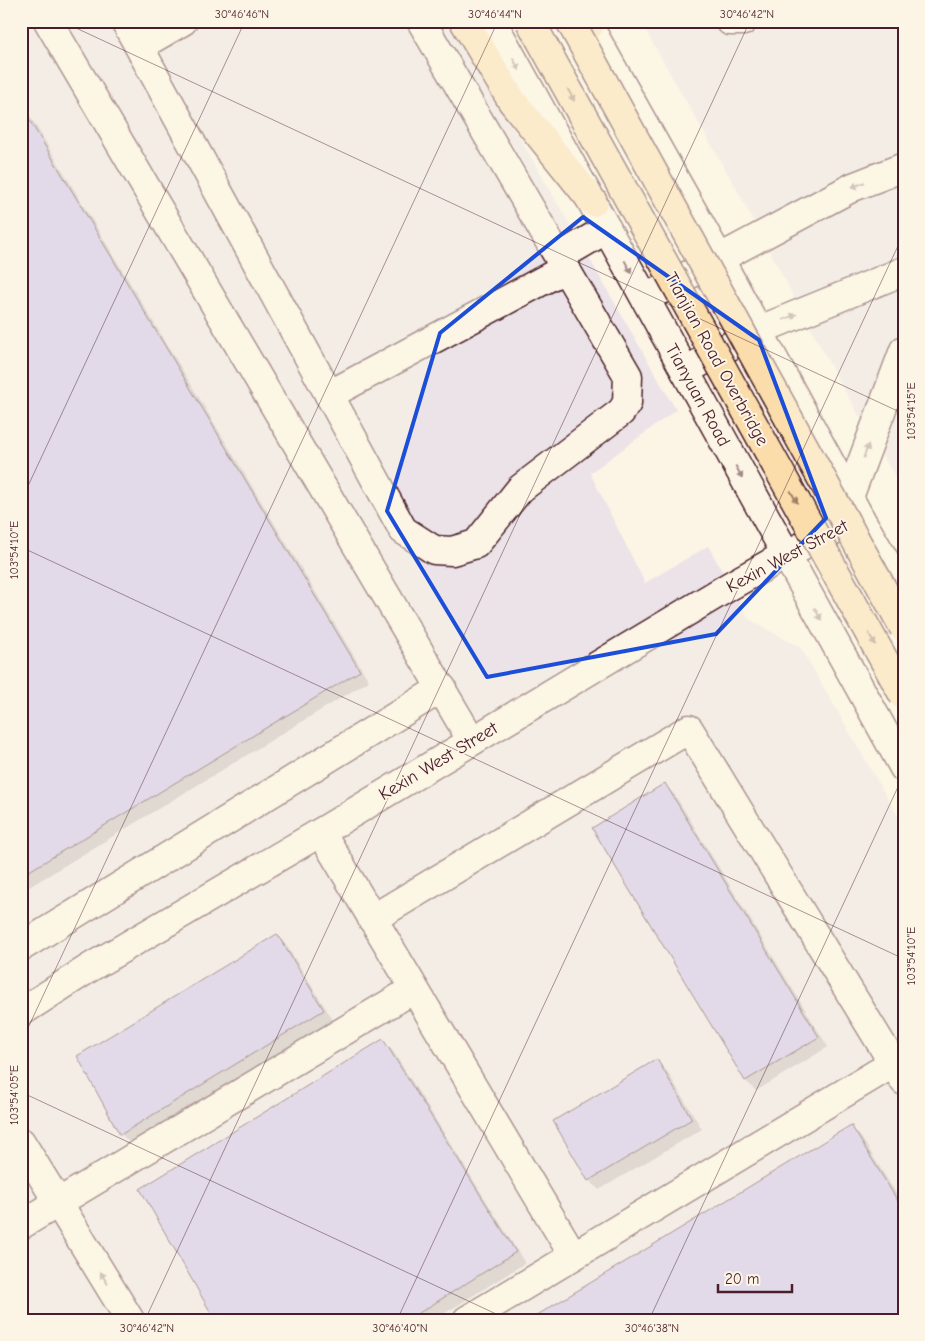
<svg xmlns="http://www.w3.org/2000/svg" width="925" height="1341" font-family="'Comic Neue',sans-serif">
<style>
.built{fill:#ebe3e7}
.shadow{fill:#0003}
.building{fill:#c4b9eb;stroke:#4a1f2b}
.lines{fill:none;stroke-linecap:round;stroke-linejoin:round}
.minor-casing{stroke:#4a1f2b;stroke-width:31}
.major-casing{stroke:#4a1f2b;stroke-width:31}
.minor{stroke:#fcf5e5;stroke-width:28}
.major{stroke:#faddab;stroke-width:28}
.major-bridge-casing{stroke:#4a1f2b;stroke-width:31;stroke-linecap:butt}
.major-bridge{stroke:#faddab;stroke-width:28}
.oneway{fill:#a38a88}
.oneway2{fill:#a27e6b}
.marked{fill:none;stroke:#1d4ed8;stroke-width:4;stroke-linejoin:round}
.ticks{fill:none;stroke:#4a1f2b;stroke-width:1;stroke-opacity:0.45}
.labels{text-anchor:middle;stroke-width:4;stroke-linejoin:round;paint-order:stroke}
.street-label{font-size:18px;fill:#4a1f2b;stroke:#fcf5e5}
.neatline{fill:none;stroke:#4a1f2b;stroke-width:2}
.ticks-label{font-size:12px;text-anchor:middle;fill:#4a1f2b}
</style>
<rect width="100%" height="100%" fill="#fcf5e5"/>
<filter id="ink" filterUnits="userSpaceOnUse"><feTurbulence type="fractalNoise" baseFrequency=".02" numOctaves="2"/><feDisplacementMap in="SourceGraphic" scale="10" xChannelSelector="R" yChannelSelector="G"/><feConvolveMatrix kernelMatrix="1 2 1 2 8 2 1 2 1" color-interpolation-filters="sRGB"/></filter>
<g filter="url(#ink)">
<g class="built">
<polygon points="21,21 446,21 523,143 676,410 590,473 645,583 708,546 749,619 801,648 904,827 904,1320 21,1320"/>
<polygon points="640,21 904,21 904,492 836,376 737,190"/>
</g>
<g class="shadow">
<polygon points="21,101 369,681 21,892"/>
<polygon points="665,785 675,795 828,1047 756,1091 746,1081 593,829"/>
<polygon points="277,935 287,946 333,1020 131,1144 121,1134"/>
<polygon points="383,1041 393,1051 525,1263 434,1320 217,1320"/>
<polygon points="657,1061 667,1071 702,1129 599,1190 589,1180"/>
<polygon points="851,1127 861,1137 904,1206 904,1320"/>
</g>
<g class="building">
<polygon points="21,106 360,671 21,876"/>
<polygon points="665,783 819,1037 745,1081 592,828"/>
<polygon points="277,934 324,1010 120,1135 77,1056"/>
<polygon points="383,1039 516,1252 408,1320 215,1320 140,1189"/>
<polygon points="657,1059 692,1119 588,1181 553,1121"/>
<polygon points="851,1125 904,1211 904,1320 529,1320"/>
</g>
<g class="lines">
<g class="minor-casing">
<g id="minor">
<polyline points="48,21 472,741"/>
<polyline points="125,21 403,530 434,550 452,551 476,544 520,489 621,412 627,403 628,376 421,21"/>
<polyline points="492,21 904,768"/>
<polyline points="586,21 719,258 860,518 904,593"/>
<polyline points="730,21 743,21"/>
<polyline points="140,46 183,21"/>
<polyline points="559,257 607,229"/>
<polyline points="653,294 853,187 904,167"/>
<polyline points="685,371 757,331 904,271"/>
<polyline points="329,395 566,268"/>
<polyline points="849,497 904,350"/>
<polyline points="321,832 573,1255"/>
<polyline points="372,919 689,729 904,1081"/>
<polyline points="21,947 442,688"/>
<polyline points="21,1012 91,967 321,832 730,586 785,555 860,518"/>
<polyline points="21,1142 130,1320"/>
<polyline points="21,1225 414,989"/>
<polyline points="467,1320 904,1057"/>
</g>
</g>
<g class="major-casing">
<g id="major">
<polyline points="464,21 512,101 593,202"/>
<polyline points="587,21 589,26"/>
</g>
</g>
<use href="#minor" class="minor"/>
<use href="#major" class="major"/>
<g class="major-bridge-casing">
<g id="major-bridge">
<polyline points="530,21 904,696"/>
<polyline points="570,21 904,628"/>
</g>
</g>
<use href="#major-bridge" class="major-bridge"/>
</g>
<defs><path id="oneway-solid" d="M-6-.8H1V-3.2L6.5 0L1 3.2V.8H-6Z" transform="scale(1.25)"/></defs>
<g class="oneway">
<use href="#oneway-solid" transform="translate(516 64) rotate(61)"/>
<use href="#oneway-solid" transform="translate(858 185) rotate(157)"/>
<use href="#oneway-solid" transform="translate(628 267) rotate(62)"/>
<use href="#oneway-solid" transform="translate(790 317) rotate(-22)"/>
<use href="#oneway-solid" transform="translate(866 451) rotate(-70)"/>
<use href="#oneway-solid" transform="translate(739 472) rotate(61)"/>
<use href="#oneway-solid" transform="translate(818 614) rotate(61)"/>
<use href="#oneway-solid" transform="translate(104 1278) rotate(-121)"/>
</g>
<g class="oneway2">
<use href="#oneway-solid" transform="translate(571 95) rotate(61)"/>
<use href="#oneway-solid" transform="translate(794 497) rotate(61)"/>
<use href="#oneway-solid" transform="translate(872 639) rotate(61)"/>
</g>
</g>
<path d="M0 0H925V1341H0ZM583 217 759 340 826 518 716 634 487 677 387 511 440 333Z" fill="#fcf5e5" fill-opacity=".55" fill-rule="evenodd"/>
<path class="marked" d="M583 217 759 340 826 518 716 634 487 677 387 511 440 333Z"/>
<path class="ticks" d="M61 21 904 414M21 501 245 21M21 547 904 959M21 1043 498 21M21 1092 509 1320M145 1320 750 21M397 1320 904 233M649 1320 904 774M902 1320 904 1316"/>
<g class="labels">
<g class="street-label">
<text transform="translate(717 359) rotate(61)" y="6">Tianjian Road Overbridge</text>
<text transform="translate(698 395) rotate(61)" y="6">Tianyuan Road</text>
<text transform="translate(787 556) rotate(-28)" y="6">Kexin West Street</text>
<text transform="translate(438 761) rotate(-31)" y="6">Kexin West Street</text>
</g>
</g>
<rect width="925" height="1341" fill="none" stroke="#fcf5e5" stroke-width="55"/>
<path d="M718 1284v8h74v-8" fill="none" stroke="#4a1f2b" stroke-width="2.5"/>
<text x="725" y="1284" font-size="15" fill="#4a1f2b" stroke="#fcf5e5" stroke-width="4" paint-order="stroke">20 m</text>
<rect x="28" y="28" width="870" height="1286" class="neatline"/>
<g class="ticks-label">
<text x="242" y="18">30°46'46"N</text>
<text x="495" y="18">30°46'44"N</text>
<text x="747" y="18">30°46'42"N</text>
<text transform="translate(911 411) rotate(-90)" y="4">103°54'15"E</text>
<text transform="translate(14 550) rotate(-90)" y="4">103°54'10"E</text>
<text transform="translate(911 956) rotate(-90)" y="4">103°54'10"E</text>
<text transform="translate(14 1095) rotate(-90)" y="4">103°54'05"E</text>
<text x="147" y="1332">30°46'42"N</text>
<text x="400" y="1332">30°46'40"N</text>
<text x="652" y="1332">30°46'38"N</text>
</g>
</svg>
